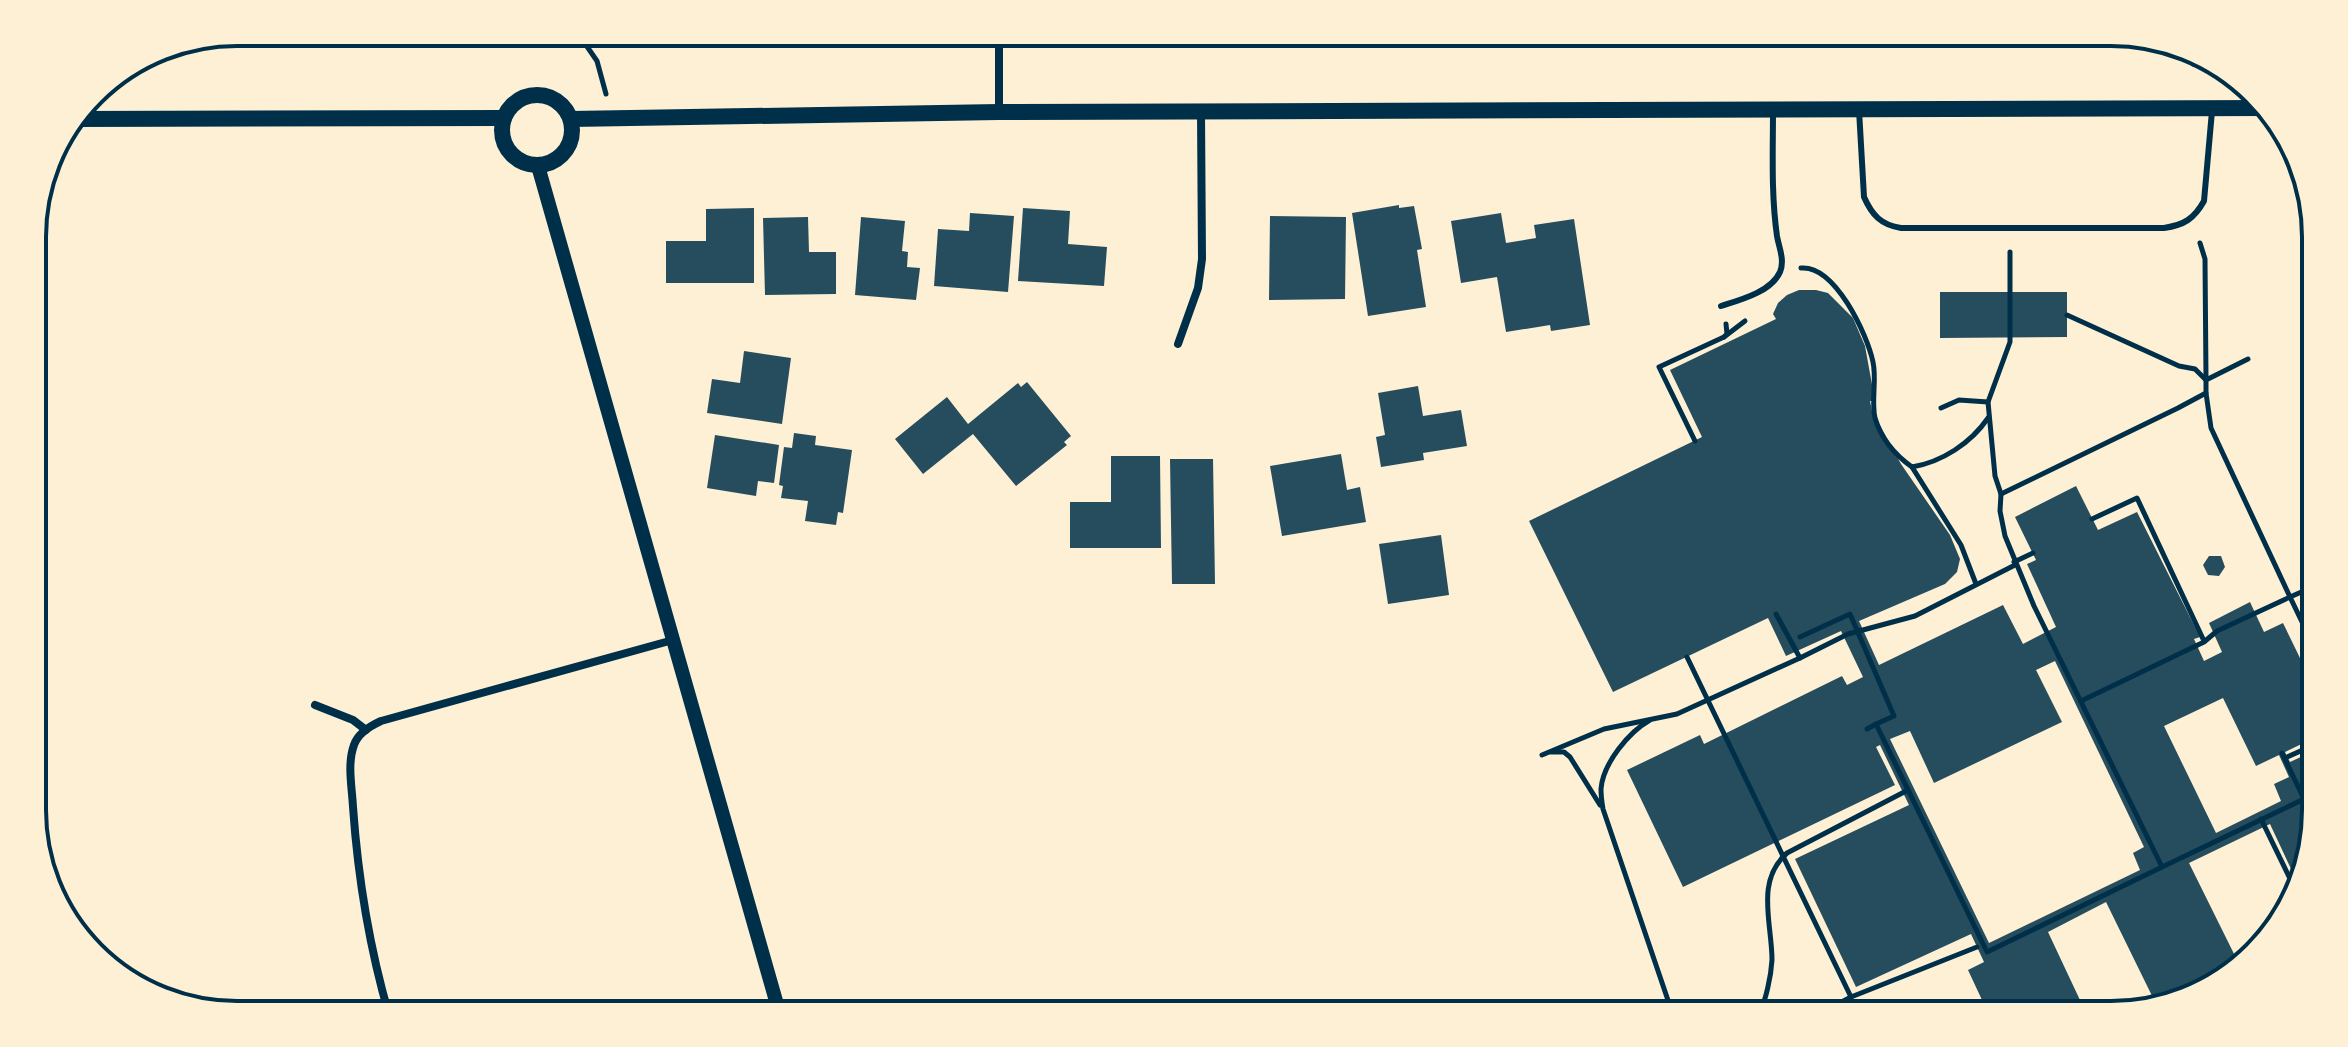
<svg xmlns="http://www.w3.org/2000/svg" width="2348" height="1047" font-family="Roboto,sans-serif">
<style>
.building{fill:#264d5e;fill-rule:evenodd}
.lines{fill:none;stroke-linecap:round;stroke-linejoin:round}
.path{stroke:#003049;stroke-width:5}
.service{stroke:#003049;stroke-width:6}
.minor{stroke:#003049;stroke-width:8}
.tertiary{stroke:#003049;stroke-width:14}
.secondary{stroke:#003049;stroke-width:16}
.rim{fill:none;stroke:#003049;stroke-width:4}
</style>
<rect width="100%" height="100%" fill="#fdf0d5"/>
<g class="building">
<polygon points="1399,205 1399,208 1414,206 1422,249 1417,250 1426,307 1368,316 1352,213"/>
<polygon points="754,208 754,283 666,283 666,241 706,241 706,209"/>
<polygon points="1023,208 1070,211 1068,244 1107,247 1104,286 1018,281"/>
<polygon points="970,213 1014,216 1008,292 934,286 938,229 969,231"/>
<polygon points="1501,213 1506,243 1536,238 1534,225 1574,219 1590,325 1551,331 1550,325 1506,332 1497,277 1461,283 1451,221"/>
<polygon points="1270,216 1346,217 1345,299 1269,300"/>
<polygon points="808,217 809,252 836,252 836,294 765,295 763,218"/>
<polygon points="861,217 905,221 902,251 908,252 907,267 920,268 916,300 855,295"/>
<path d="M1799 290H1816L1828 293 1853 318 1865 346 1875 401H1870L1872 411 1901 464 1950 535 1960 559 1957 572 1945 584 1859 621 1879 665 2003 605 2023 644 2056 627 2027 564 2036 560 2015 517 2076 486 2098 530 2137 512 2200 637 2194 639 2204 661 2222 652 2209 623 2250 602 2264 632 2283 623 2316 691V737L2285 752 2290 762 2316 750V786L2314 787 2316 810 2300 888 2270 824 2189 863 2239 964 2225 980 2156 1004 2106 902 2048 932 2087 1015H1989L1968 970 1984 962 1971 934 1856 987 1795 859 1909 805 1880 745 1876 747 1895 785 1683 887 1627 770 1700 735 1704 744 1842 676 1847 685 1863 677 1841 631 1786 656 1768 618 1613 692 1529 521 1702 437 1670 370 1776 319 1773 314 1778 303 1787 295ZM2055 661 2144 847 2133 853 2140 870 1989 943 1890 739 1910 731 1934 783 2062 722 2036 670ZM2223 698 2256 766 2279 755 2289 777 2274 784 2281 801 2216 833 2164 726Z"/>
<polygon points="1940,292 2067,292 2067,337 1940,338"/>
<polygon points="744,351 791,358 782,424 707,413 712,379 740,383"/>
<polygon points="1027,382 1071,436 1064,442 1067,445 1016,486 973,434 923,474 895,439 947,397 968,424 1018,383 1021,387"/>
<polygon points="1418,386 1423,416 1461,410 1467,446 1423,453 1424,460 1381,467 1376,437 1385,435 1378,393"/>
<polygon points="794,433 816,436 815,445 852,450 843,513 838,512 836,525 805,521 808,501 781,498 783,486 779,485 784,447 792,448"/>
<polygon points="715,435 779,445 774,483 758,481 756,496 707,488"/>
<polygon points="1341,454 1347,490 1360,487 1366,522 1282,536 1270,466"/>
<polygon points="1111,456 1160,456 1161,548 1070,548 1070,502 1111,502"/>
<polygon points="1170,459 1213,459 1215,584 1172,584"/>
<polygon points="1441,535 1449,595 1388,604 1379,544"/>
<polygon points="2209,556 2221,556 2225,567 2219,576 2208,575 2203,565"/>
</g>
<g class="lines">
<g class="path">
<polyline points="577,32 597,61 606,94"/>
<polyline points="2193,64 2199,55"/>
<polyline points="2200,243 2205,259 2206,379"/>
<path d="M1801 268C1835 265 1867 334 1873 362 1877 380 1871 400 1875 418 1881 438 1895 455 1912 467 1942 462 1971 443 1988 418"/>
<polyline points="2067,315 2179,366 2195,369 2206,380"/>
<polyline points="1724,337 1745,321"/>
<polyline points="1941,408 1959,400 1988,402"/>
<polyline points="1695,441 1659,367 1724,337 1727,334 1726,324"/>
<polyline points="1912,467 1961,545 1976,584"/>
<polyline points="2001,494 2178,408 2206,393 2206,380 2248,359"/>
<polyline points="2092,519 2137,498 2204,641"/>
<polyline points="2014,562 2033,553"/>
<polyline points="2315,586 2290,597 2316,651"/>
<polyline points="1776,614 1800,658 1848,634 1915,616 2015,565"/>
<polyline points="1800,637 1850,614 1894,716 1876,724"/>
<polyline points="1687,657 1851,997"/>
<polyline points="2081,701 2204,642 2217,631 2290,597 2211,428 2206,393"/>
<path d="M1650 720C1629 732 1603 763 1601 789 1601 795 1602 803 1603 809L1673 1015"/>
<polyline points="1867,729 1876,724 1987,952 2162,867 2034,606 2005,536 2000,511 2001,494 1995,476 1988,402 2010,342 2010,252"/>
<polyline points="1551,752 1564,752 1570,757 1600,805"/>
<polyline points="2282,753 2304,799"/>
<polyline points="1542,755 1604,729 1677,714 1800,658"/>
<polyline points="2285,758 2316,744"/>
<polyline points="2261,819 2297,893"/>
<polyline points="2162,867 2304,799 2307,806"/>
<path d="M1759 1015C1766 999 1771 977 1772 960 1772 923 1755 881 1787 853L1908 790"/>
<polyline points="1817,1015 1851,997 1977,947"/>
</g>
<g class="service">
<path d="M1859 110 1864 197C1872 215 1881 225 1901 228H2164C2184 225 2194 219 2204 201L2212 111"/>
<path d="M1721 306C1740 300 1771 292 1780 272 1785 260 1779 248 1777 236 1771 194 1773 152 1773 110"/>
</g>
<g class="minor">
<polyline points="999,32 999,112"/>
<polyline points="1178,344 1198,288 1202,259 1201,113"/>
<polyline points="315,705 353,720 366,730"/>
<path d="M389 1015C369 946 358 878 353 807 352 787 347 764 354 745 358 733 370 726 381 721L673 640"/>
</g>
<polyline class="tertiary" points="538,166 780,1015"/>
<g class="secondary">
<circle cx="537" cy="130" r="35"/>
<polyline points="74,119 504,118"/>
<polyline points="571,119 999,112 2268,108"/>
</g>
</g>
<path d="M0 0H2348V1047H0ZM237 46H2111A191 191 0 0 1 2302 237V810A191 191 0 0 1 2111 1001H237A191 191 0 0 1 46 810V237A191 191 0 0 1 237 46Z" fill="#fdf0d5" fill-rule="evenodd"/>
<path class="rim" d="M237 46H2111A191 191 0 0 1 2302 237V810A191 191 0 0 1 2111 1001H237A191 191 0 0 1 46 810V237A191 191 0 0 1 237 46Z"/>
</svg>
